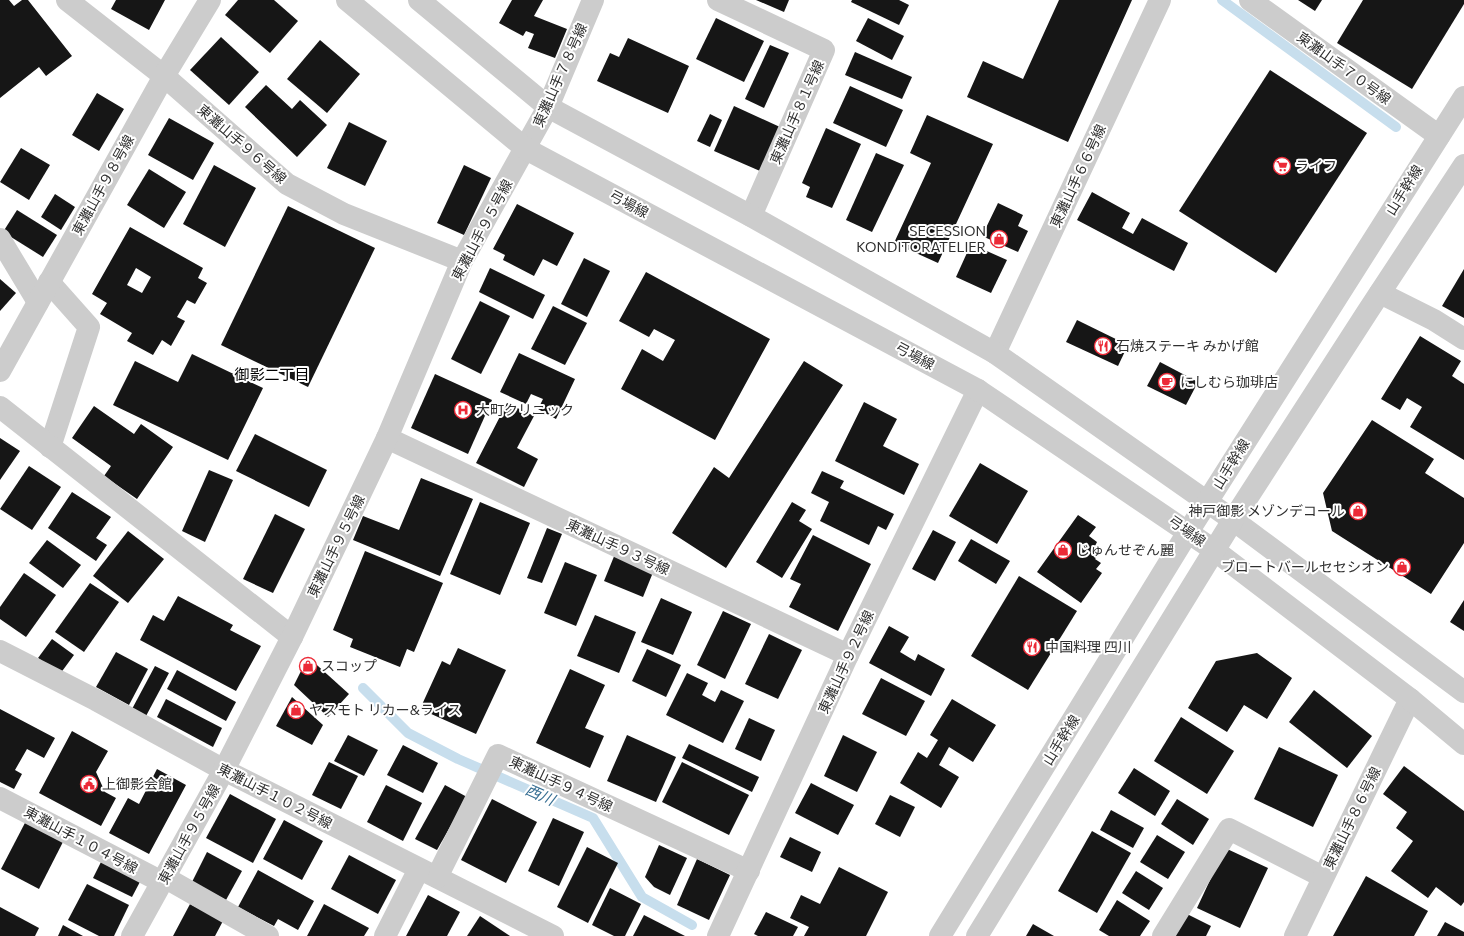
<svg xmlns="http://www.w3.org/2000/svg" width="1464" height="936" font-family="Commissioner,'Noto Sans JP',sans-serif">
<style>
.lines{fill:none;stroke-linecap:round;stroke-linejoin:round}
.stream{stroke:#c7deed;stroke-width:10}
.building{fill:#161616;fill-rule:evenodd}
.minor{stroke:#ccc;stroke-width:22}
.tertiary{stroke:#ccc;stroke-width:22}
.labels{text-anchor:middle;stroke-width:4;stroke-linejoin:round;paint-order:stroke}
.street-label{font-size:14px;fill:#2f2f2f;stroke:#fff}
.poi-label{font-size:14px;fill:#2f2f2f;stroke:#fff;text-anchor:start}
.neighbourhood-label{font-size:15px;fill:#000;stroke:#fff}
.water-label{font-size:15px;font-style:italic;fill:#397094;stroke:#fff}
</style>
<rect width="100%" height="100%" fill="#fff"/>
<g class="lines">
<g class="stream">
<polyline points="1222,0 1396,127"/>
<polyline points="363,688 408,733 458,759 593,818 642,897 692,925"/>
</g>
</g>
<g class="building">
<polygon points="0,0 9,0 14,6 22,0 28,0 72,56 46,76 39,67 0,98"/>
<polygon points="116,0 165,0 149,30 111,9"/>
<polygon points="238,0 274,0 298,21 270,53 225,15"/>
<polygon points="512,0 543,0 534,16 567,29 555,58 528,48 534,34 526,31 523,36 499,23"/>
<polygon points="756,0 789,0 784,12"/>
<polygon points="852,0 899,0 909,5 899,25 851,2"/>
<polygon points="1059,0 1132,0 1068,142 967,97 983,61 1023,79"/>
<polygon points="1298,0 1322,0 1315,11"/>
<polygon points="1363,0 1464,0 1464,4 1412,89 1337,43"/>
<polygon points="716,18 764,41 744,82 696,59"/>
<polygon points="868,18 904,36 892,60 856,41"/>
<polygon points="221,37 259,72 229,105 190,70"/>
<polygon points="628,38 689,66 668,113 597,81 610,53 619,57"/>
<polygon points="320,40 360,74 327,113 287,79"/>
<polygon points="770,45 789,53 764,108 745,99"/>
<polygon points="855,52 912,77 902,99 845,75"/>
<polygon points="1270,70 1367,133 1276,273 1179,211"/>
<polygon points="266,85 292,109 300,100 327,125 297,157 245,107"/>
<polygon points="850,86 903,110 886,147 833,123"/>
<polygon points="97,93 124,109 99,151 72,135"/>
<polygon points="734,106 780,127 760,171 714,151"/>
<polygon points="710,114 722,120 710,147 697,141"/>
<polygon points="927,115 993,144 938,263 894,243 931,163 910,153"/>
<polygon points="169,118 214,143 193,180 148,155"/>
<polygon points="349,122 387,141 365,186 327,168"/>
<polygon points="826,128 861,144 832,208 806,197 810,187 802,183"/>
<polygon points="21,148 50,165 29,200 0,182"/>
<polygon points="876,153 904,165 872,232 846,220"/>
<polygon points="214,165 256,188 225,247 183,224"/>
<polygon points="464,165 491,178 464,235 437,223"/>
<polygon points="149,169 186,192 164,228 127,205"/>
<polygon points="1092,192 1130,213 1122,228 1133,234 1142,218 1188,243 1174,271 1077,220"/>
<polygon points="55,194 75,207 61,230 41,217"/>
<polygon points="998,203 1023,215 1018,226 1028,231 1018,252 982,236"/>
<polygon points="517,204 574,233 557,266 543,259 534,276 503,260 505,255 493,249"/>
<polygon points="288,206 375,248 308,387 221,345"/>
<polygon points="17,210 57,235 43,257 3,232"/>
<path d="M130 227 203 268 198 278 207 283 195 304 187 300 177 317 185 321 171 346 162 340 153 355 127 341 132 333 100 314 107 303 92 294ZM136 268 151 277 142 293 127 285Z"/>
<polygon points="971,244 1007,260 991,293 956,277"/>
<polygon points="584,258 610,271 587,317 561,304"/>
<polygon points="490,268 545,295 533,319 479,292"/>
<polygon points="1464,269 1464,318 1442,306"/>
<polygon points="646,272 770,339 715,440 621,389 642,349 663,361 675,340 654,329 649,337 619,321"/>
<polygon points="0,279 16,293 0,311"/>
<polygon points="480,301 510,316 481,374 451,359"/>
<polygon points="553,306 587,323 565,365 531,349"/>
<polygon points="1077,320 1128,345 1118,366 1066,342"/>
<polygon points="1420,336 1461,361 1452,376 1464,384 1464,460 1410,427 1422,407 1407,398 1400,410 1381,399"/>
<polygon points="519,353 575,379 556,419 538,409 543,399 531,394 526,404 500,392"/>
<polygon points="192,354 263,388 228,460 113,405 135,361 178,382"/>
<polygon points="804,361 843,385 726,568 672,533 714,467 729,478"/>
<polygon points="1160,362 1198,382 1186,405 1147,386"/>
<polygon points="435,374 492,400 468,454 411,428"/>
<polygon points="864,402 897,419 883,446 919,464 904,495 835,461"/>
<polygon points="507,403 534,416 517,448 538,459 524,487 476,463"/>
<polygon points="94,406 134,434 141,424 173,447 137,499 104,476 111,466 72,438"/>
<polygon points="1372,420 1434,459 1425,473 1464,498 1464,543 1431,594 1332,531 1323,493"/>
<polygon points="255,434 327,470 309,507 236,471"/>
<polygon points="0,438 20,451 0,480"/>
<polygon points="980,463 1028,491 997,544 949,516"/>
<polygon points="29,466 61,487 32,530 0,509"/>
<polygon points="209,470 233,480 205,542 182,531"/>
<polygon points="822,471 844,481 840,488 894,514 886,530 878,526 869,545 820,521 829,502 811,493"/>
<polygon points="421,478 473,499 440,576 353,540 363,516 399,530"/>
<polygon points="72,492 111,517 96,538 107,545 96,561 48,528"/>
<polygon points="480,502 530,523 500,595 450,574"/>
<polygon points="792,502 806,510 799,521 812,529 782,578 756,562"/>
<polygon points="275,514 305,529 273,593 243,579"/>
<polygon points="1078,515 1096,527 1089,536 1097,542 1094,548 1100,553 1095,559 1101,563 1096,569 1102,573 1081,603 1037,572"/>
<polygon points="547,528 562,534 542,583 527,578"/>
<polygon points="933,530 956,542 935,581 912,569"/>
<polygon points="128,531 164,559 128,603 93,576"/>
<polygon points="813,535 871,564 838,631 789,607 801,584 790,579"/>
<polygon points="971,539 1010,561 996,584 958,561"/>
<polygon points="47,540 81,565 63,588 29,563"/>
<polygon points="365,551 443,583 414,652 407,649 400,667 350,647 353,639 333,630"/>
<polygon points="615,554 654,570 643,597 604,581"/>
<polygon points="565,562 597,575 576,626 544,613"/>
<polygon points="24,573 56,595 26,637 0,619 0,607"/>
<polygon points="1019,576 1077,611 1028,690 971,656"/>
<polygon points="90,583 119,602 84,652 55,632"/>
<polygon points="178,596 233,625 230,630 261,646 236,691 140,640 153,615 164,621"/>
<polygon points="661,598 692,612 673,655 641,642"/>
<polygon points="1464,600 1464,631 1450,622"/>
<polygon points="723,611 751,624 725,679 697,665"/>
<polygon points="595,615 636,632 619,673 577,656"/>
<polygon points="889,626 909,637 900,652 915,661 918,654 945,669 931,696 869,663"/>
<polygon points="769,634 802,650 778,699 745,684"/>
<polygon points="52,639 74,655 60,674 38,658"/>
<polygon points="458,648 506,670 476,734 420,709 442,661 450,665"/>
<polygon points="647,649 681,665 666,697 632,681"/>
<polygon points="116,652 148,669 129,705 96,687"/>
<polygon points="1257,653 1292,678 1267,719 1244,705 1227,732 1188,708 1216,661"/>
<polygon points="308,657 349,694 328,717 294,685"/>
<polygon points="155,666 169,673 146,716 132,709"/>
<polygon points="570,669 605,685 585,728 604,736 590,768 536,743"/>
<polygon points="177,670 236,702 226,721 167,689"/>
<polygon points="687,673 708,683 702,695 715,702 721,690 744,701 723,743 666,715"/>
<polygon points="881,678 925,701 906,736 862,714"/>
<polygon points="1314,690 1372,736 1347,768 1289,722"/>
<polygon points="292,697 323,725 312,745 276,726"/>
<polygon points="166,699 222,728 213,747 157,717"/>
<polygon points="952,699 996,725 973,762 949,747 939,765 959,777 941,808 900,783 918,752 927,758 938,740 930,735"/>
<polygon points="0,709 55,738 44,758 27,749 15,770 22,774 14,789 0,782"/>
<polygon points="1181,717 1234,751 1207,794 1154,761"/>
<polygon points="749,718 775,730 761,761 735,749"/>
<polygon points="72,731 108,751 96,772 105,792 116,798 101,826 39,793"/>
<polygon points="348,735 378,750 364,776 334,761"/>
<polygon points="627,735 676,757 656,802 607,781"/>
<polygon points="843,735 877,752 857,792 824,776"/>
<polygon points="689,744 759,777 752,792 682,758"/>
<polygon points="403,745 438,763 423,793 387,775"/>
<polygon points="1279,747 1338,775 1313,827 1254,799"/>
<polygon points="329,762 358,776 341,809 312,795"/>
<polygon points="682,762 749,795 729,835 662,802"/>
<polygon points="1404,766 1464,811 1464,902 1461,906 1436,887 1428,898 1391,871 1413,841 1396,828 1407,812 1383,794"/>
<polygon points="1134,768 1170,791 1155,816 1118,793"/>
<polygon points="157,769 186,785 149,854 109,833 128,798 139,804"/>
<polygon points="811,783 854,805 838,835 795,813"/>
<polygon points="386,785 422,803 403,841 367,822"/>
<polygon points="445,785 467,797 437,850 415,839"/>
<polygon points="230,794 276,819 253,863 206,838"/>
<polygon points="890,795 915,807 900,837 875,824"/>
<polygon points="492,799 537,822 506,883 461,860"/>
<polygon points="1177,799 1209,819 1193,845 1161,824"/>
<polygon points="1111,810 1144,828 1133,848 1100,830"/>
<polygon points="553,818 584,832 559,886 528,871"/>
<polygon points="27,819 65,838 39,889 1,869"/>
<polygon points="284,820 323,841 302,880 263,859"/>
<polygon points="1092,831 1131,853 1097,913 1058,891"/>
<polygon points="1157,835 1185,852 1168,879 1140,862"/>
<polygon points="790,837 821,852 812,872 780,857"/>
<polygon points="659,845 687,858 670,895 654,887 645,877"/>
<polygon points="587,847 618,863 588,923 557,907"/>
<polygon points="1225,848 1268,868 1240,928 1197,908"/>
<polygon points="207,852 242,871 226,900 192,882"/>
<polygon points="349,855 396,880 378,914 331,889"/>
<polygon points="104,856 143,876 132,897 93,878"/>
<polygon points="697,859 730,875 709,920 677,905"/>
<polygon points="839,867 888,892 866,936 804,936 809,927 790,918 801,895 820,904"/>
<polygon points="258,870 314,901 298,930 278,919 274,926 238,907"/>
<polygon points="1136,871 1163,888 1149,910 1122,893"/>
<polygon points="1366,876 1428,911 1414,936 1333,936"/>
<polygon points="87,884 129,905 114,936 99,936 68,920"/>
<polygon points="610,888 641,904 625,936 614,936 592,925"/>
<polygon points="428,895 460,912 447,936 406,936"/>
<polygon points="1117,900 1150,921 1140,936 1109,936 1099,930"/>
<polygon points="190,904 223,921 215,936 173,936"/>
<polygon points="324,904 369,928 364,936 307,936"/>
<polygon points="0,907 39,928 35,936 0,936"/>
<polygon points="766,912 798,927 793,936 758,936 754,934"/>
<polygon points="1185,913 1211,926 1206,936 1174,936"/>
<polygon points="644,915 685,936 633,936"/>
<polygon points="480,916 510,936 467,936"/>
<polygon points="1445,922 1464,932 1464,936 1437,936"/>
<polygon points="1033,924 1054,936 1026,936"/>
<polygon points="63,925 83,936 58,936"/>
</g>
<g class="lines">
<g class="minor">
<polyline points="67,0 164,76 287,184 344,214 462,261"/>
<polyline points="718,0 824,50 751,216"/>
<polyline points="1250,0 1439,136"/>
<polyline points="0,239 38,302"/>
<polyline points="49,282 89,327 50,447"/>
<polyline points="1380,293 1434,320 1464,339"/>
<polyline points="995,353 1160,0"/>
<polyline points="0,371 164,76 210,0"/>
<polyline points="0,407 292,637"/>
<polyline points="387,438 848,655"/>
<polyline points="0,651 96,700 224,770 553,936"/>
<polyline points="0,798 162,882"/>
<polyline points="164,877 268,936"/>
<polyline points="437,877 498,755 749,871"/>
<polyline points="132,936 224,770 292,637 387,438 462,261 548,107 593,0"/>
<polyline points="385,936 419,869"/>
<polyline points="718,936 848,655 978,390"/>
<polyline points="1163,936 1229,829 1323,877"/>
<polyline points="1295,936 1410,699"/>
</g>
<g class="tertiary">
<polyline points="347,0 526,149 978,390 1214,550 1410,699 1464,744"/>
<polyline points="419,0 548,107 751,216 995,353 1233,520 1464,692"/>
<polyline points="940,936 1188,532 1464,97"/>
<polyline points="977,936 1233,520 1368,311 1464,165"/>
</g>
</g>
<defs>
<g id="supermarket-ring" transform="scale(0.9)"><circle r="9.5" fill="#fff" stroke="#ec2a37" stroke-width="1.5"/><path d="M-6-5.5h2.5l.6 2H6L4.5 2H-2.5L-4.4-4H-6ZM-1.5 3.2a1.3 1.3 0 1 0 .1 0ZM3 3.2a1.3 1.3 0 1 0 .1 0Z" fill="#ec2a37"/></g>
<g id="shop-ring" transform="scale(0.9)"><circle r="9.5" fill="#fff" stroke="#ec2a37" stroke-width="1.5"/><path d="M-5-2.5h2.3a2.7 3.5 0 0 1 5.4 0H5L5.5 6h-11ZM-1.5-2.5h3a1.5 2.3 0 0 0-3 0Z" fill="#ec2a37"/></g>
<g id="restaurant-ring" transform="scale(0.9)"><circle r="9.5" fill="#fff" stroke="#ec2a37" stroke-width="1.5"/><path d="M-5-6h1v4h1v-4h1v4h1v-4h1v5L-1.5 .5V6h-2V.5L-5-1ZM5-6V6H3V1.5H1.5Q1.5-4 5-6Z" fill="#ec2a37"/></g>
<g id="cafe-ring" transform="scale(0.9)"><circle r="9.5" fill="#fff" stroke="#ec2a37" stroke-width="1.5"/><path d="M-5.5-4.5H6V0H3Q3 3.5 0 3.5H-2.5Q-5.5 3.5-5.5 0ZM3-3.2v2h1.7v-2ZM-6 4.5H4V6H-6Z" fill="#ec2a37"/></g>
<g id="hospital-ring" transform="scale(0.9)"><circle r="9.5" fill="#fff" stroke="#ec2a37" stroke-width="1.5"/><path d="M-5-5h3v3.5h4V-5h3V5h-3V1.5h-4V5h-3Z" fill="#ec2a37"/></g>
<g id="civic-ring" transform="scale(0.9)"><circle r="9.5" fill="#fff" stroke="#ec2a37" stroke-width="1.5"/><path d="M-.6-6.5H3V-4.5H.6V-3L4-1V1h2V6H-6V1h2V-1L-.6-3ZM-1.2 2.5V6h2.4V2.5Z" fill="#ec2a37"/></g>
</defs>
<g fill-rule="evenodd">
<use href="#supermarket-ring" x="1282" y="166"/>
<use href="#shop-ring" x="999" y="239"/>
<use href="#restaurant-ring" x="1103" y="346"/>
<use href="#cafe-ring" x="1167" y="382"/>
<use href="#hospital-ring" x="463" y="410"/>
<use href="#shop-ring" x="1358" y="511"/>
<use href="#shop-ring" x="1063" y="550"/>
<use href="#shop-ring" x="1402" y="567"/>
<use href="#restaurant-ring" x="1032" y="647"/>
<use href="#shop-ring" x="308" y="666"/>
<use href="#shop-ring" x="296" y="710"/>
<use href="#civic-ring" x="89" y="784"/>
</g>
<g class="labels">
<g class="street-label">
<text transform="translate(1344 68) rotate(36)" y="5">東灘山手７０号線</text>
<text transform="translate(560 75) rotate(-66)" y="5">東灘山手７８号線</text>
<text transform="translate(797 112) rotate(-66)" y="5">東灘山手８１号線</text>
<text transform="translate(242 144) rotate(41)" y="5">東灘山手９６号線</text>
<text transform="translate(1078 176) rotate(-65)" y="5">東灘山手６６号線</text>
<text transform="translate(103 185) rotate(-61)" y="5">東灘山手９８号線</text>
<text transform="translate(1404 190) rotate(-58)" y="5">山手幹線</text>
<text transform="translate(629 204) rotate(28)" y="5">弓場線</text>
<text transform="translate(482 230) rotate(-62)" y="5">東灘山手９５号線</text>
<text transform="translate(915 356) rotate(28)" y="5">弓場線</text>
<text transform="translate(1231 464) rotate(-58)" y="5">山手幹線</text>
<text transform="translate(1187 531) rotate(35)" y="5">弓場線</text>
<text transform="translate(336 546) rotate(-64)" y="5">東灘山手９５号線</text>
<text transform="translate(618 547) rotate(25)" y="5">東灘山手９３号線</text>
<text transform="translate(846 662) rotate(-65)" y="5">東灘山手９２号線</text>
<text transform="translate(1061 740) rotate(-58)" y="5">山手幹線</text>
<text transform="translate(561 784) rotate(25)" y="5">東灘山手９４号線</text>
<text transform="translate(275 796) rotate(27)" y="5">東灘山手１０２号線</text>
<text transform="translate(1352 818) rotate(-64)" y="5">東灘山手８６号線</text>
<text transform="translate(189 834) rotate(-61)" y="5">東灘山手９５号線</text>
<text transform="translate(81 840) rotate(28)" y="5">東灘山手１０４号線</text>
</g>
<g class="poi-label">
<text x="1295" y="171">ライフ</text>
<text x="986" y="236" text-anchor="end">SECESSION<tspan x="986" dy="16">KONDITORATELIER</tspan></text>
<text x="1116" y="351">石焼ステーキ みかげ館</text>
<text x="1180" y="387">にしむら珈琲店</text>
<text x="476" y="415">大町クリニック</text>
<text x="1345" y="516" text-anchor="end">神戸御影 メゾンデコール</text>
<text x="1076" y="555">じゅんせぞん麗</text>
<text x="1389" y="572" text-anchor="end">ブロートバールセセシオン</text>
<text x="1045" y="652">中国料理 四川</text>
<text x="321" y="671">スコップ</text>
<text x="309" y="715">ヤスモト リカー&amp;ライス</text>
<text x="102" y="789">上御影会館</text>
</g>
<g class="neighbourhood-label">
<text x="272" y="380">御影二丁目</text>
</g>
<g class="water-label">
<text transform="translate(540 795) rotate(24)" y="5">西川</text>
</g>
</g>
</svg>
